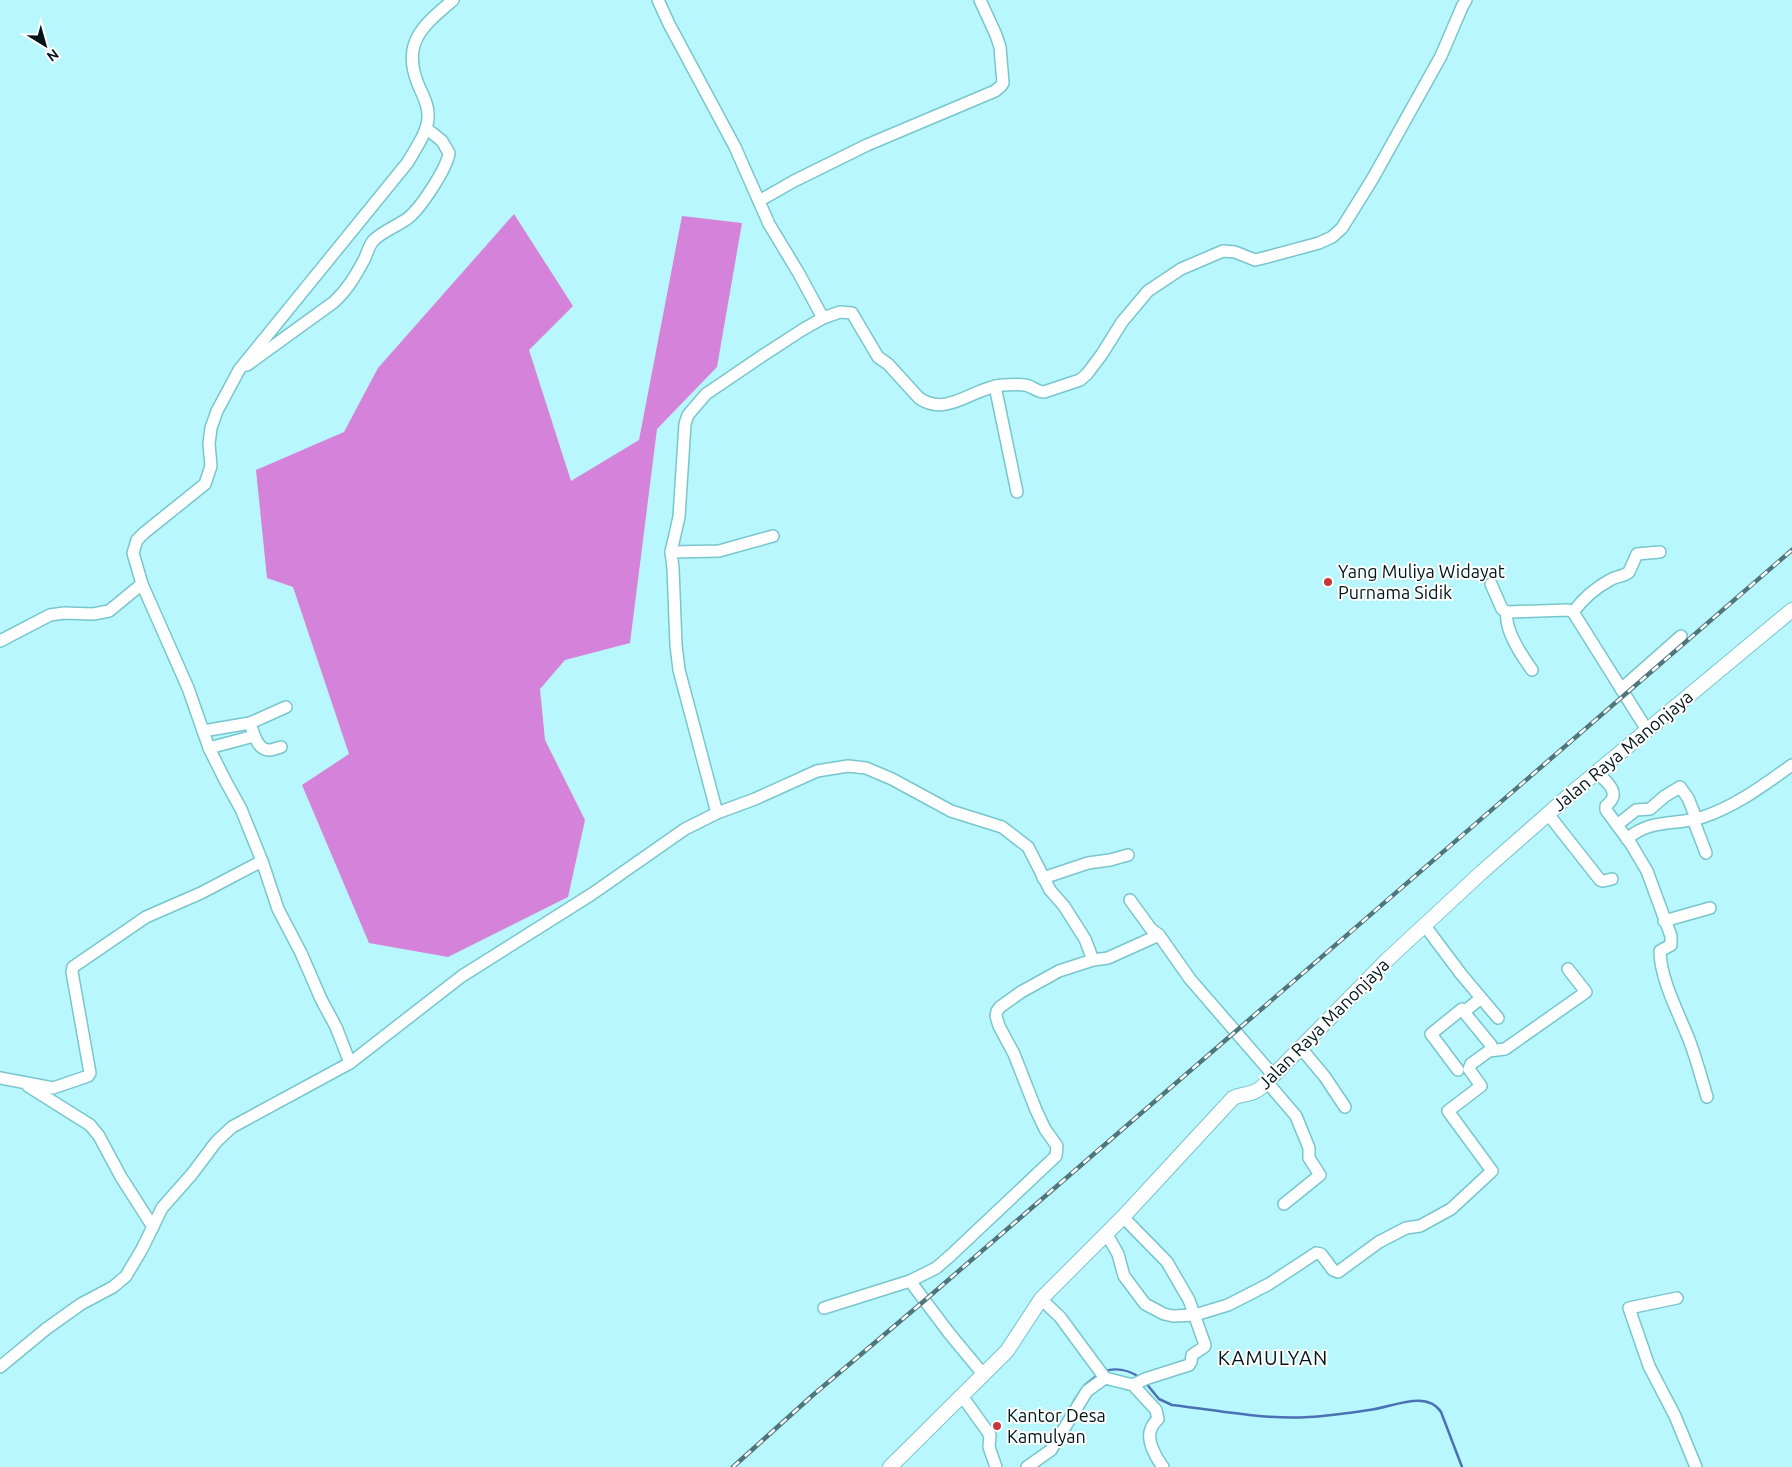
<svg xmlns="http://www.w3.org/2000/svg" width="1792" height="1467" font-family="Ubuntu,sans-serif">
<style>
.forest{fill:#d482da}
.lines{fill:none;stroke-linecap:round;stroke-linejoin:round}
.stream{stroke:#4c70b4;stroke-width:2.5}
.minor-casing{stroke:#77c6ce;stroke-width:14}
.major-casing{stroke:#77c6ce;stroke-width:16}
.minor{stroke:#fff;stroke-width:11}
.major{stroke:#fff;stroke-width:14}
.rail-casing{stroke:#50767b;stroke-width:4.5}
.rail{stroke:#fff;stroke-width:2.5;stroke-dasharray:8;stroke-linecap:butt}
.poi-dot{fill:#c7383a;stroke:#fff;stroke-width:2}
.labels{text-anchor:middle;stroke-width:4;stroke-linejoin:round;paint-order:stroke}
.poi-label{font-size:18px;fill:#001518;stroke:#fff;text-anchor:start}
.street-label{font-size:18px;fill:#001518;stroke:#fff}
.quarter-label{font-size:20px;letter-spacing:1px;fill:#001518;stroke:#fff}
</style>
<rect width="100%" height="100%" fill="#b9f7fe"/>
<polygon class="forest" points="514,214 573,306 529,350 571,481 639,440 682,216 742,223 717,367 657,429 630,643 565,660 540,689 545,740 585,820 568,897 448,957 369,943 302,785 349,754 293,587 267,578 256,470 344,432 378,368"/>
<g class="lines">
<g class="stream">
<path d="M1104 1371C1118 1367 1129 1370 1141 1378"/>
<path d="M1145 1382 1159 1399 1172 1405C1217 1410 1263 1420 1309 1417 1329 1416 1349 1413 1369 1410 1391 1408 1426 1389 1441 1412L1462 1467"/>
<polyline points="1074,1401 1085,1385 1099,1374"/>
</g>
<g class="minor-casing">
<g id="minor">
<polyline points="658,0 669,24 735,147 769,224 798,272 823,318"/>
<polyline points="759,201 794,181 867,145 995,91 1001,86 1003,83 1000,47 996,35 980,0"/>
<path d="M247 365 334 302C348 289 356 275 365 258 367 253 369 246 373 241 382 231 398 226 408 218 421 208 447 168 449 153L442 141 426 128"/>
<polyline points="995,386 1017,492"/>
<polyline points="671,552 719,551 773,536"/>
<polyline points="1491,584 1502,609 1507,612 1568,610 1573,612 1647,730"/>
<path d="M1507 612C1504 630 1522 656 1532 670"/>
<path d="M1573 612C1583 599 1595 588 1610 580 1616 576 1623 577 1629 572L1637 554 1660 552"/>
<polyline points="0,641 50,615 64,613 93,614 109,611 142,584"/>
<polyline points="1621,689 1681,636"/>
<path d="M250 723C253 732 257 750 269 750 272 750 277 748 281 747"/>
<polyline points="203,731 250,723 286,707"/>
<polyline points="209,748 254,736"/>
<path d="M1596 772C1602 777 1615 788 1613 796 1613 800 1608 804 1606 806V810L1631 844 1647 871 1671 936V945L1660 951C1660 978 1678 1012 1688 1037 1696 1057 1701 1077 1707 1097"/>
<path d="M717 813 679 670 676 645 673 568 671 552 679 517 685 424 688 415 706 394 762 356 802 330 823 318 840 312 852 313 878 357 888 364 919 398C947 418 974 387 1002 385 1009 385 1018 384 1025 385 1032 386 1037 392 1044 392L1080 380 1087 374 1102 354 1122 322 1148 291 1181 269 1223 251 1235 252 1255 260 1271 256 1319 243 1332 237 1342 228 1373 178 1441 56 1462 7 1466 0"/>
<polyline points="1548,814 1600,880 1603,881 1612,879"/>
<polyline points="1693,819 1706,853"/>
<polyline points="1617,825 1636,810 1650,809 1665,796 1680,787 1688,798 1696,818"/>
<path d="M1627 839C1651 818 1675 826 1703 817 1736 806 1764 785 1792 765"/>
<polyline points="1043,878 1088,863 1110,860 1128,855"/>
<polyline points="1130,900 1151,929 1159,935"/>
<polyline points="1664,921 1710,908"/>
<polyline points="1425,926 1461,974 1498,1018"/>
<polyline points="1464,1012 1491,1045"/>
<polyline points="1300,1047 1325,1077 1345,1107"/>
<path d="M350 1063 336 1027 321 999 301 953 278 909 262 861 241 809 226 782 209 748 188 688 142 584 133 553 137 540 144 533 205 484 211 466 209 444 211 428 217 411 239 370 408 162C415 149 428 132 428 117 429 105 422 94 418 84 401 42 424 25 453 0"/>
<polyline points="1458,1070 1431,1034 1462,1009 1464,1012 1481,998"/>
<polyline points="0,1078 53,1088 88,1076 90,1073 72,972 73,967 146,917 201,893 262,861"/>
<polyline points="1267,1082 1296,1116 1309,1148 1309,1158 1320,1175 1284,1204"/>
<polyline points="28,1086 90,1125 99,1136 121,1177 153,1227"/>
<polyline points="1123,1217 1167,1262 1189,1300 1205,1345 1204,1347 1192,1355 1191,1362 1189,1365 1145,1379 1133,1385"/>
<polyline points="1106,1233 1118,1254 1124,1276 1145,1304 1164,1314 1173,1316 1195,1315 1228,1305 1269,1284 1316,1253 1321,1254 1333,1270 1338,1272 1379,1242 1406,1228 1420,1226 1451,1209 1492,1171 1448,1111 1481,1086 1469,1069 1471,1064 1489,1051 1505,1049 1586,992 1568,969"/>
<polyline points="1677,1298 1629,1308 1649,1366 1675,1416 1696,1467"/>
<path d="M1041 1299 1060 1317 1105 1378 1133 1385 1156 1410 1158 1419C1155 1422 1152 1425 1151 1429 1146 1440 1156 1458 1163 1467"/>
<polyline points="824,1308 910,1281"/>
<polyline points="0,1367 46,1329 81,1304 113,1287 126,1276 142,1249 162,1208 192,1174 216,1142 232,1127 350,1063 462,976 592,894 685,829 717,813 755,799 817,771 848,766 866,768 892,779 951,811 1002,827 1028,847 1050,890 1064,906 1085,939 1093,960"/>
<polyline points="983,1374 949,1333 910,1281 936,1268 950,1256 1056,1156 1057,1146 1045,1129 1036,1110 1014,1054 999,1026 996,1016 997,1011 1000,1007 1021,992 1059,971 1093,960 1108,958 1159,935 1190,979 1273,1075"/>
<polyline points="962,1396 990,1435 989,1447 996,1467"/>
<polyline points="1027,1467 1051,1450 1087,1391 1105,1378"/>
</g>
</g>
<g class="major-casing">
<path id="major" d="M890 1467 1007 1351 1041 1299 1123 1217 1233 1098C1245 1092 1250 1097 1263 1086L1388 959 1482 872 1574 791 1792 610"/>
</g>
<use href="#minor" class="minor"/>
<use href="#major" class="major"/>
<g class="rail-casing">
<polyline id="rail" points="733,1467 813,1395 924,1301 1792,550"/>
</g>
<use href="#rail" class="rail"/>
</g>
<g class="poi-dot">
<circle cx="1328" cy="582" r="5"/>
<circle cx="997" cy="1426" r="5"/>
</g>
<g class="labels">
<g class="poi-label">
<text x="1338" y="578">Yang Muliya Widayat<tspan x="1338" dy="21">Purnama Sidik</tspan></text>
<text x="1007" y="1422">Kantor Desa<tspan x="1007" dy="21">Kamulyan</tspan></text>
</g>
<g class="street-label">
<text transform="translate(1623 751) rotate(-40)" y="6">Jalan Raya Manonjaya</text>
<text transform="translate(1324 1024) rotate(-45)" y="6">Jalan Raya Manonjaya</text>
</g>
<g class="quarter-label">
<text x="1273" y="1365">KAMULYAN</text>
</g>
</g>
<g transform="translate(45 45) rotate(143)" stroke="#ffffff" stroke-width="4" paint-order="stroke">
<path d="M0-4L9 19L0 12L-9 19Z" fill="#001518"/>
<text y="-8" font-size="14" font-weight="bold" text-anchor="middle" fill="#001518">N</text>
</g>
</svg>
